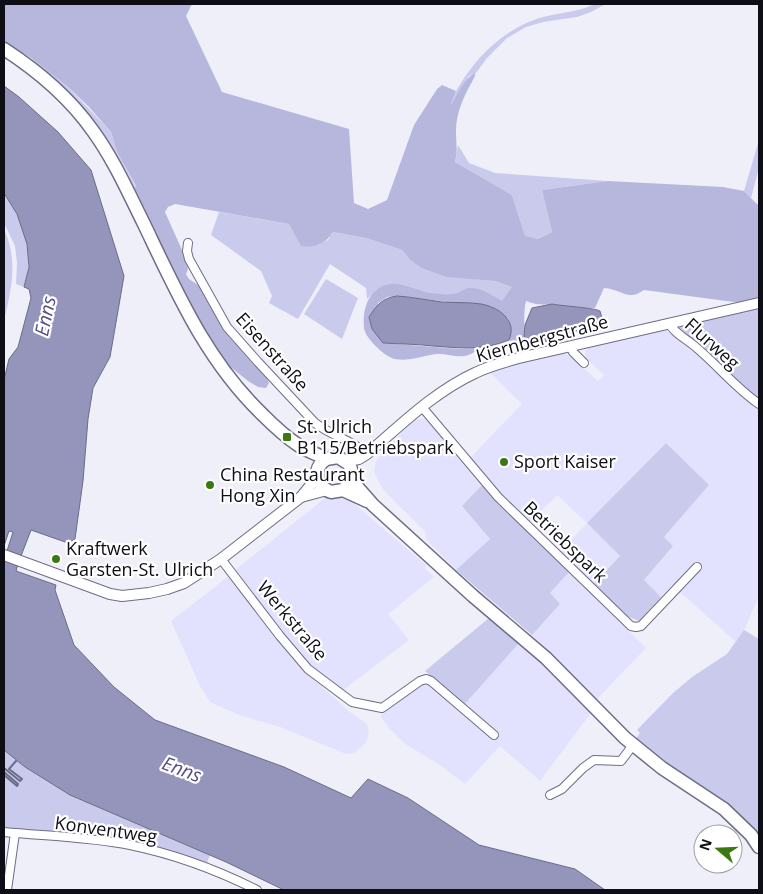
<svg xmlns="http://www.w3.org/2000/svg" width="763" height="894" font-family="'Open Sans',sans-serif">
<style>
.built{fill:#e2e2fe}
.green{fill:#cacaec}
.forest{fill:#b7b7de}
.water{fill:#9594ba;stroke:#6c6c89}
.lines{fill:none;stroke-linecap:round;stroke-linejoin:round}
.stream{stroke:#6c6c89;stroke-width:2}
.minor-casing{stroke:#6e6d86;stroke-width:10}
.tertiary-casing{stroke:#6e6d86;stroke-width:12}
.primary-casing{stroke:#6e6d86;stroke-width:15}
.minor{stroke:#fff;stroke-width:8}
.tertiary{stroke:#fff;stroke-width:10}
.primary{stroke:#fff;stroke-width:12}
.poi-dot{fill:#3c7812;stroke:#fff;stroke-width:2}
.labels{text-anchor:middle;stroke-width:4.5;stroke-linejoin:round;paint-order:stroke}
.street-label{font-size:18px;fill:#0e0e17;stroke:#fff}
.poi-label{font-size:18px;fill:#0e0e17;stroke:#fff;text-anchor:start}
.water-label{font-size:19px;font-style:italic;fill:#534f84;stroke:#fff}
</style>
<rect width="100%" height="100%" fill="#efeffa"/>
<g class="built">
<polygon points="662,330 671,332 681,338 759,406 759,596 742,635 735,641 672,585 661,597 644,580 673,546 664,537 709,485 666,443 587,523 620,556 593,585 559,553 587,523 557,495 529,523 498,493 469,459 522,404 489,372 536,358 564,353 574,359 598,381 604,375 588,360 585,355 587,348"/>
<polygon points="418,419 425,419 429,422 482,485 462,506 490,539 456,570 426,539 425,531 396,503 382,488 374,472 376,461 410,423"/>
<polygon points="330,494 351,501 426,565 425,568 434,577 388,614 409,640 342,691 306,664 234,571"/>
<polygon points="569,572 646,648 597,699 553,654 532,635 560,604 549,594"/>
<polygon points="229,576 300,667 350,712 367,724 369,733 366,743 354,753 346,754 280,727 239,715 210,702 200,686 171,621"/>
<polygon points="520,642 552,671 591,713 540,781 500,746 465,784 438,764 405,744 390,729 380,716 419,685 426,684 430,685 473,723 493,737 464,705"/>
</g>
<g class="green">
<path d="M595 4H606L591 12 577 17 543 22 526 27 507 38 487 58 476 73 469 76 453 104 450 103C469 63 502 27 547 16 565 12 577 12 595 4Z"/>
<polygon points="31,58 67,86 111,132 117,152 136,187 134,190 66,90"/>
<polygon points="759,140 759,168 751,198 744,191"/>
<polygon points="458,145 469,163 495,173 608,181 542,190 552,232 538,239 525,237 512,195 455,162"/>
<path d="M4 193C24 221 35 254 24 287L16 284 17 263 15 246 4 223Z"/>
<polygon points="219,212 289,224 317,245 328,240 333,232 366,238 402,250 409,259 421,268 447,276 495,281 513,287 502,302 481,290 456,294 432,294 391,284 377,289 367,299 366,288 330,264 298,319 269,303 272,296 261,271 211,235"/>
<path d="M4 229C18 260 12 288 4 320Z"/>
<polygon points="326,279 358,298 342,339 304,314"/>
<polygon points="759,306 759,400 676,327 677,324"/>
<polygon points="666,443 709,485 664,537 673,546 644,580 661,597 639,621 624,615 593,585 620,556 587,523"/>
<polygon points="482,485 569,572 550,593 560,604 532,635 456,570 490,539 462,506"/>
<polygon points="489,618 520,642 464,705 425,671"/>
<polygon points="744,630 759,639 759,833 754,828 749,828 692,781 634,741 640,733 637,730 672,694 692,677 727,654"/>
<path d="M4 750 25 767 70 795 210 855 206 865 102 839C93 825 76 821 61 819L50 834 19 829 4 828Z"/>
</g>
<path class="forest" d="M4 4H192L186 16 222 92 349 129 354 203 368 209 387 200 414 125 437 89 442 85 456 91 451 103 452 104C458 93 464 79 475 73V76C466 93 456 110 456 131 456 144 458 148 455 162L512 195 525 236 538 239 552 232 542 190 608 181 723 187 744 191 759 206V299L741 303 644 290C627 302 622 289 604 288L595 308C581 309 568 306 554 305 541 304 539 306 526 301 523 313 525 324 524 336L529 342 515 344 509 340C513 332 511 326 508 318L481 304 457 303 397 296 387 297 378 303 383 343 461 349 480 348C463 362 456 354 437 354 424 355 409 362 395 359 385 357 365 338 364 328 362 309 369 287 390 284 400 282 419 291 430 293 438 294 450 295 457 293 462 292 466 287 471 288 482 288 493 296 502 301L512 287 495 281 447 277 421 268 409 259 402 250 366 238 333 232C326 244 314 248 301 246L289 224 175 204 168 207 165 212 186 259 188 269 186 274 189 279 198 285 266 376 269 383 266 388 258 387 248 381 223 361 180 286 174 271 162 251 134 190 136 186 117 152 111 132 88 106 67 86 31 58 4 41Z"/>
<g class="water">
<polygon points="4,86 19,97 58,132 91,170 124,276 110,357 93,388 88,419 83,481 75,539 68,543 31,530 21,556 7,551 13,532 9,531 4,546 4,380 9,359 18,347 31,298 29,289 24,287 29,267 27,244 17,214 4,193"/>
<path d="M397 296C412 297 427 300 442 302 455 303 469 302 481 304 498 307 518 320 509 340 481 351 461 348 433 346 416 344 399 344 383 343L372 329 369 317C377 305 382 298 397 296Z"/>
<path d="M552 304C562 306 595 308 600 311L602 318 596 323 553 341 529 342 524 336 525 325 532 308Z"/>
<polygon points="4,559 18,564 16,571 56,585 55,590 74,645 114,687 155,720 284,767 351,798 368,779 408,798 479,845 575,869 605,890 284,890 226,862 70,795 25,767 4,750"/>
</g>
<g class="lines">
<g class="stream">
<polyline points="4,768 20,781 22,779 9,769 16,761"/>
<polyline points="4,772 18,784 17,786 4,775"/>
</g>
<g class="minor-casing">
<g id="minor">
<path d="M188 243 187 251 189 259 227 327 258 362 315 423C332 436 352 440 367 454"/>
<path d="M669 323C674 334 689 340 698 349 719 367 736 388 759 404"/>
<polyline points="570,346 573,352 584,363"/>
<polyline points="422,407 498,497 631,626 636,627 641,626 697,567"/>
<polyline points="221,559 280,636 308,669 352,702 382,708 420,681 426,679 431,681 494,735"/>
<polyline points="550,795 562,789 583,768 594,760 621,761 633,745"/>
<path d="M4 832C46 836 89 837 130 845 174 854 217 870 257 890"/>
<polyline points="7,890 15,833"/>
</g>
</g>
<g class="tertiary-casing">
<g id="tertiary">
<path d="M346 461 359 459 367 454C401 425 434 392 475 373 489 366 504 362 519 358L759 303"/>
<polyline points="301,497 327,490"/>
<polyline points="4,555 110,594 122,596 149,593 167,589 184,583 221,559 301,497 317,477"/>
</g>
</g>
<g class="primary-casing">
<g id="primary">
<path d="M4 49C38 71 69 97 93 131 114 160 128 192 144 224 177 293 207 362 264 416 274 426 286 437 298 445 307 451 317 454 326 459"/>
<polyline points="351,480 373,505 473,596 546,658 625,738 662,768 724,809 751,835 759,847"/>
<path d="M343 490C352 483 354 474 349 464L338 457 326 459C312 469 315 486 331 492L343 490 367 501"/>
</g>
</g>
<use href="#minor" class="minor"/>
<use href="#tertiary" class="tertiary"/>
<use href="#primary" class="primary"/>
</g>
<g class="poi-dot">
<rect x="282" y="432" width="10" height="10" rx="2.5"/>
<circle cx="504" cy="462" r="5"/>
<circle cx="210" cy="485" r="5"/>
<circle cx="56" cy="559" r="5"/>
</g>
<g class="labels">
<g class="street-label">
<text transform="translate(542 339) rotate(-15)" y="6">Kiernbergstraße</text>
<text transform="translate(712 344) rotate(42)" y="6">Flurweg</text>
<text transform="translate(272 352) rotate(48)" y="6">Eisenstraße</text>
<text transform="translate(565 542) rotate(44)" y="6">Betriebspark</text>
<text transform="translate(292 621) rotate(50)" y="6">Werkstraße</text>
<text transform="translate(106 830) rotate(8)" y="6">Konventweg</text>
</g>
<g class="poi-label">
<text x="297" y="433">St. Ulrich<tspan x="297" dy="21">B115/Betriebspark</tspan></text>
<text x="514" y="468">Sport Kaiser</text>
<text x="220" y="481">China Restaurant<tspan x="220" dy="21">Hong Xin</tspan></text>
<text x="66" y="555">Kraftwerk<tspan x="66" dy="21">Garsten-St. Ulrich</tspan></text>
</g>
<g class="water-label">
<text transform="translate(45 316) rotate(-78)" y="7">Enns</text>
<text transform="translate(182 769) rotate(21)" y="7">Enns</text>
</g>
</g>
<rect width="763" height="894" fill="none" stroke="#0e0e17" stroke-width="10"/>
<g transform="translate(718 849) rotate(289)"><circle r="24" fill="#ffffff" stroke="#9f9fa2"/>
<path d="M0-4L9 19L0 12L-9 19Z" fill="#3c7812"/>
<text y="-8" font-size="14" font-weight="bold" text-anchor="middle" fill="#0e0e17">N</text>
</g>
</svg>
